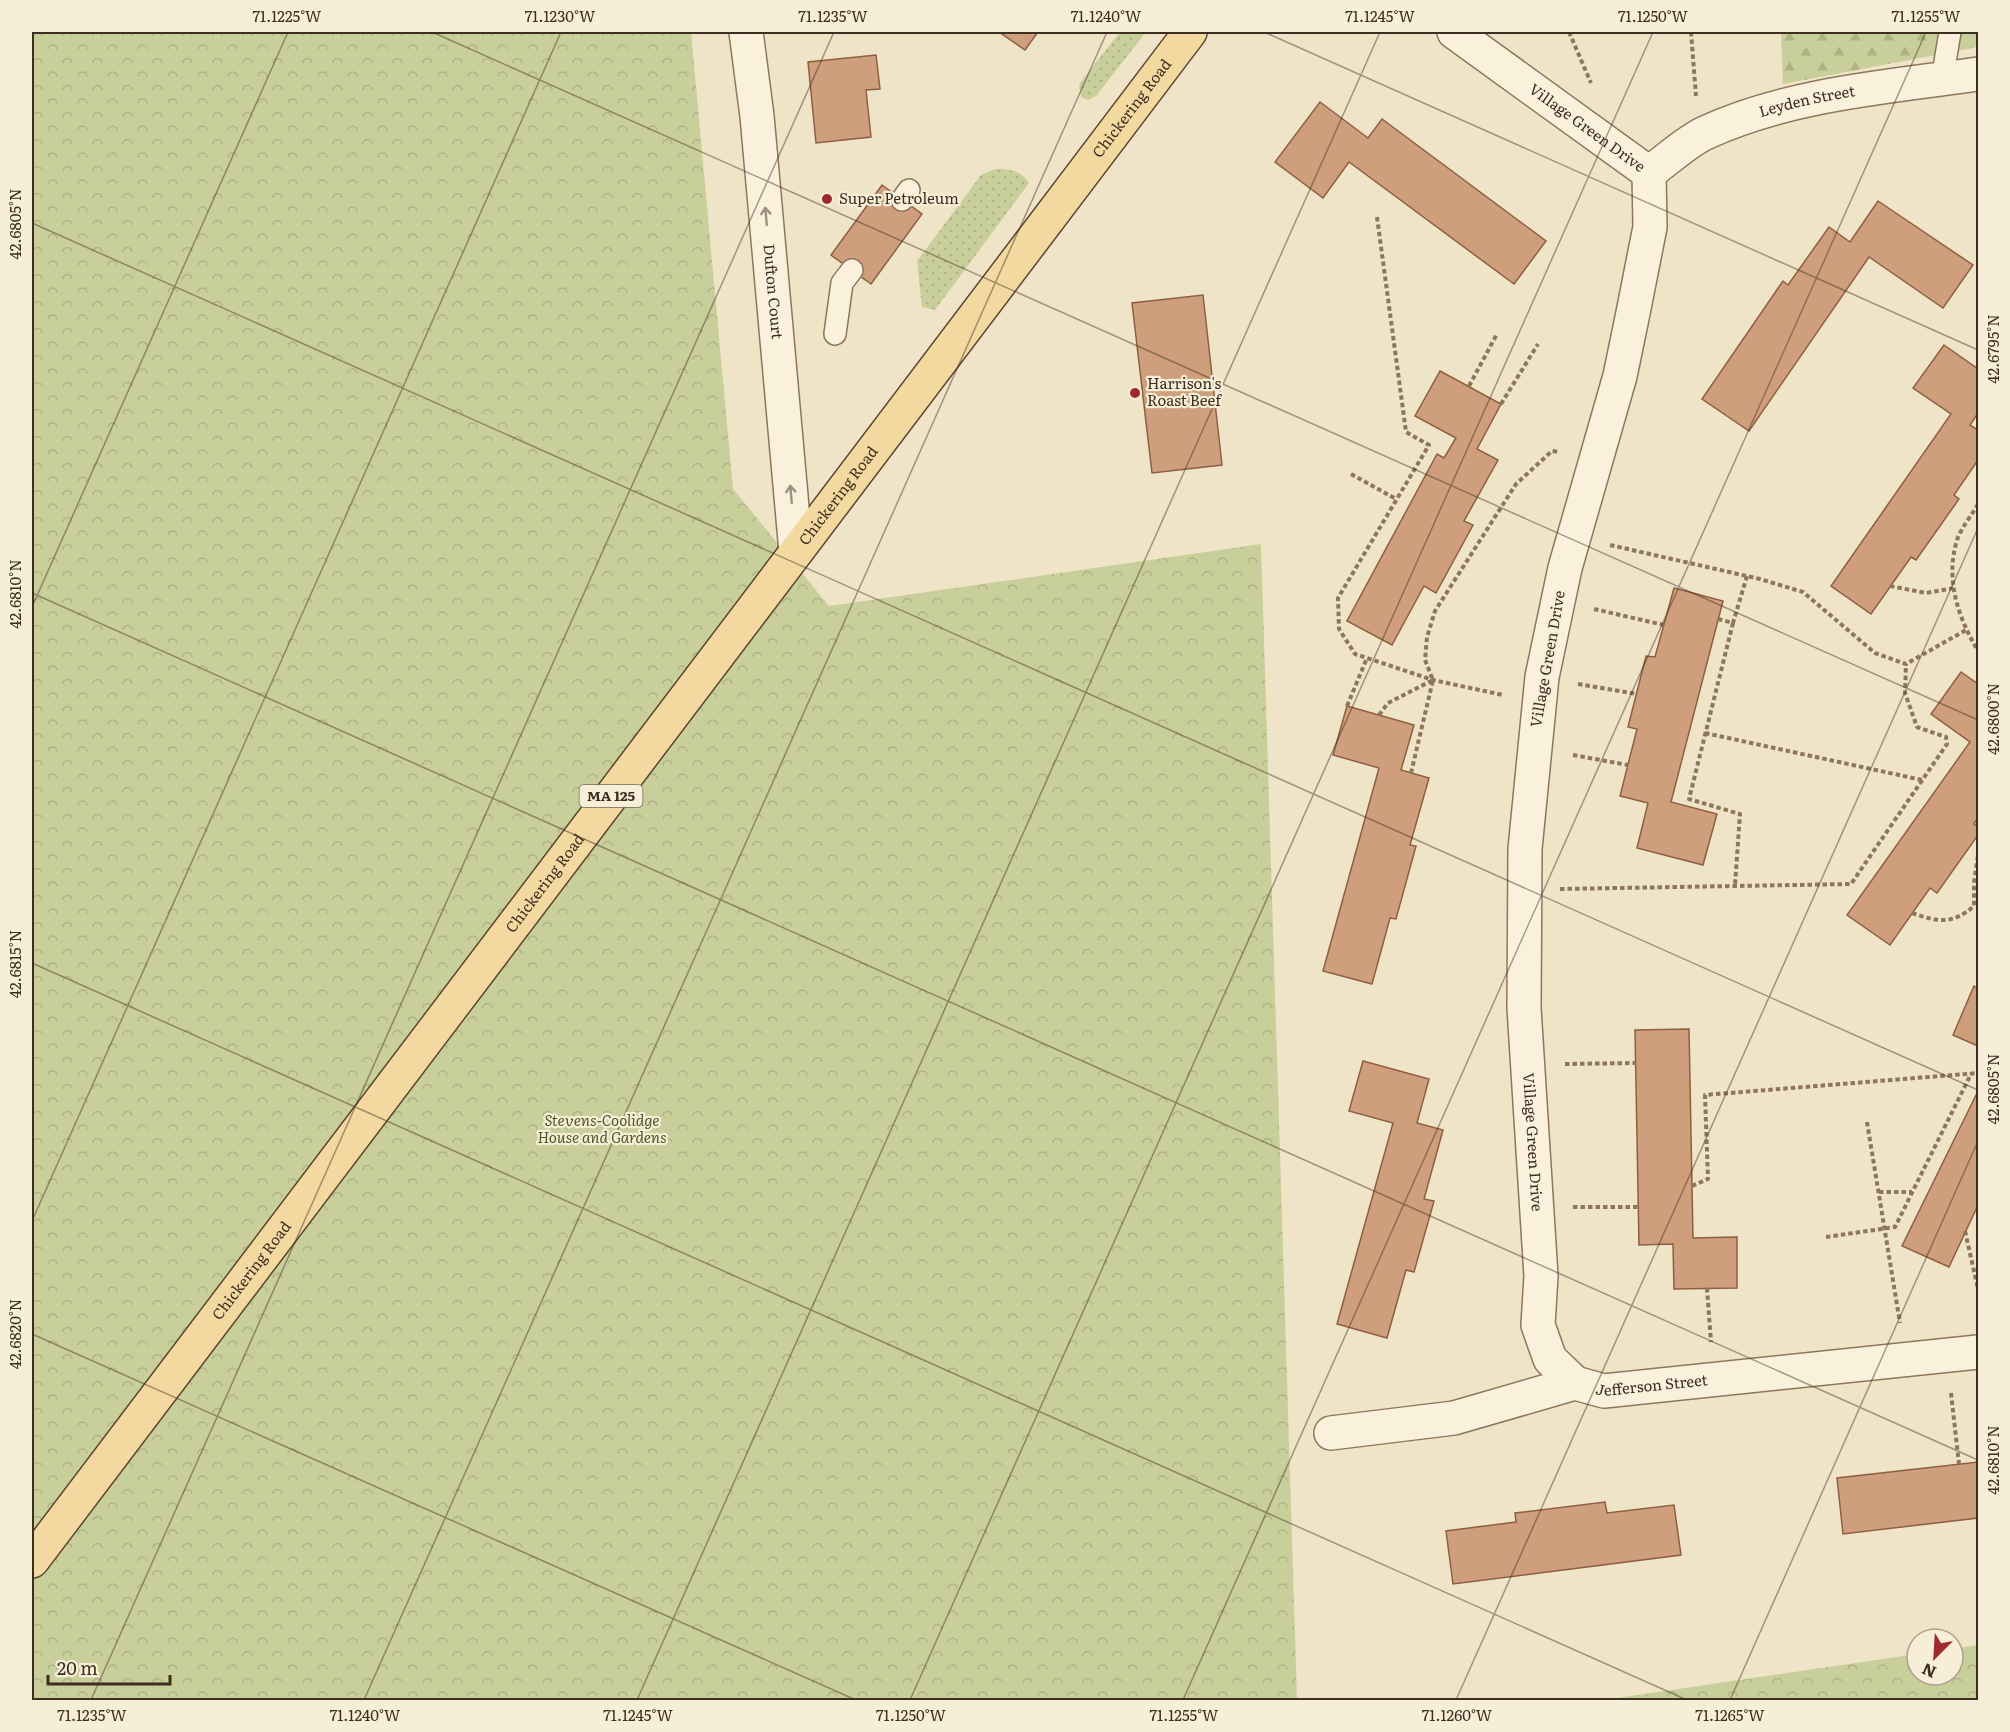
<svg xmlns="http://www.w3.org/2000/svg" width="2010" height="1732" font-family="Literata,serif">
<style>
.grass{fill:url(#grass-dots)}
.forest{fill:url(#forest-firs)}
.park{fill:url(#park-crowns)}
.building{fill:#cf9f7d;stroke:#8d5f41;stroke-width:1.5}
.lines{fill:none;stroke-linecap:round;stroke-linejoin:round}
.lane-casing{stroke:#8d765c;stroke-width:24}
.street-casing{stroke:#8d765c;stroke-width:36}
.primary-casing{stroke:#5b4430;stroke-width:36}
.path{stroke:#8d765c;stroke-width:4;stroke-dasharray:4.5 3;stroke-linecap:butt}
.lane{stroke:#faf1dc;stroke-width:21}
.street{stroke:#faf1dc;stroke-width:33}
.primary{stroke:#f3d9a0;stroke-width:33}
.oneway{stroke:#9c907e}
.ticks{fill:none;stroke:#3d2e20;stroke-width:1.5;stroke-opacity:0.45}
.poi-dot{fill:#9e2a2b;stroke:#f7eed8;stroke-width:2}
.labels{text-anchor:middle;stroke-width:4.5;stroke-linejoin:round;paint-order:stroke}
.shield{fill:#f7eed8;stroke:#756857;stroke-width:1.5}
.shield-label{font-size:14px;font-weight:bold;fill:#3d2e20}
.street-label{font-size:15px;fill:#3d2e20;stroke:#f7eed8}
.poi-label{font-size:15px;fill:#3d2e20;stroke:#f7eed8;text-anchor:start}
.park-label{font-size:15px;font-style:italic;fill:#4d5a26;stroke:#f7eed8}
.neatline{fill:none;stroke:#3d2e20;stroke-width:2}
.ticks-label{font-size:15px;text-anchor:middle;fill:#3d2e20}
</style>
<defs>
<pattern id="grass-dots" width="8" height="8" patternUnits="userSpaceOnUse" patternTransform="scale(1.5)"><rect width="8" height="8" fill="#c9cf9b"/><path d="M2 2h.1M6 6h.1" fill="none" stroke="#aeb285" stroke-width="1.8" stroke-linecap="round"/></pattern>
<pattern id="forest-firs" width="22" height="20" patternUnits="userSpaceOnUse" patternTransform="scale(1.5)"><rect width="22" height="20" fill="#c9cf9b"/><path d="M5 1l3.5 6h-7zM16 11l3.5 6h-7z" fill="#aeb285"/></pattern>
<pattern id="park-crowns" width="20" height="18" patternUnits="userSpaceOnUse" patternTransform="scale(1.5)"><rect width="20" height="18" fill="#c9cf9b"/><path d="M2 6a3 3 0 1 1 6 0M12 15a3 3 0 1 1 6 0" fill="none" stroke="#aeb285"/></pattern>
</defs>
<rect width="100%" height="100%" fill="#f0e4c8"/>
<g class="grass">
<polygon points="1120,32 1146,32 1096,96 1088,100 1081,97 1079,84"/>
<path d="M995 169C1009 169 1021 170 1029 183L935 310 922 307 917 261 981 175Z"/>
</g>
<polygon class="forest" points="1781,32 1978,32 1978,47 1783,84"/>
<g class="park">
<polygon points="32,32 691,32 733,489 829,606 1261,544 1297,1700 32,1700"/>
<polygon points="1978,1645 1978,1700 1603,1700 1917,1654 1917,1675 1953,1675 1953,1649"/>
</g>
<g class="building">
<polygon points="999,32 1038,32 1025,50"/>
<polygon points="876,55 880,89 866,90 871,137 816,143 808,62"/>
<polygon points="1320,102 1368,138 1382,119 1546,241 1514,284 1349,162 1323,198 1275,162"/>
<polygon points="882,185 922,214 871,284 831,255"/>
<polygon points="1878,201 1973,265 1943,308 1869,257 1749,431 1702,399 1783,281 1788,285 1829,227 1850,242"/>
<polygon points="1203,295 1222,465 1152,473 1132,303"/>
<polygon points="1944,345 1978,369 1978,413 1970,425 1978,430 1978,460 1954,495 1959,499 1916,560 1911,557 1871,614 1831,586 1951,414 1913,388"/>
<polygon points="1440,371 1501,404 1477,449 1498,460 1464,521 1473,525 1436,593 1424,586 1392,645 1347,621 1437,454 1444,458 1456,438 1415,416"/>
<polygon points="1674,588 1723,601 1671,802 1717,814 1703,865 1637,848 1648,803 1620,796 1637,729 1628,727 1646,656 1655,657"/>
<polygon points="1961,672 1978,684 1978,818 1974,824 1978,827 1978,835 1937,893 1930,888 1890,945 1847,915 1970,742 1931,714"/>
<polygon points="1347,706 1414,725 1401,770 1429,778 1410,845 1416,846 1396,919 1390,918 1372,984 1323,971 1379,768 1333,755"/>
<polygon points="1974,986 1978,989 1978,1046 1953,1035"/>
<polygon points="1689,1029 1693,1238 1737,1237 1737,1288 1674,1289 1673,1244 1639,1245 1635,1030"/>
<polygon points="1363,1061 1429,1079 1417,1123 1443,1130 1424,1199 1434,1201 1414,1272 1406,1270 1387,1338 1337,1324 1393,1123 1349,1111"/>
<polygon points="1978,1091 1978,1205 1949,1267 1902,1246"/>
<polygon points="1978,1462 1978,1518 1843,1534 1837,1478"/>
<polygon points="1605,1502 1607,1513 1674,1505 1681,1555 1453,1584 1446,1531 1516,1522 1515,1513"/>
</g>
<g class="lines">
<g class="lane-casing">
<g id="lane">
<polyline points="1942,80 1950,32"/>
<polyline points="902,200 909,190"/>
<polyline points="835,334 842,283 852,270"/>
</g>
</g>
<g class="street-casing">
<g id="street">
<path id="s1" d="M746 32 757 116 796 552"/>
<path id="s2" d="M1454 32 1649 173 1650 227 1633 313 1620 376 1565 568 1542 677 1525 849 1524 1008 1541 1276 1538 1325 1550 1359 1575 1383"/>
<path id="s3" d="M1649 173C1667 160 1686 142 1705 133 1789 94 1888 87 1978 74"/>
<path id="s4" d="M1331 1433 1454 1418 1575 1383 1604 1391 1978 1352"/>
</g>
</g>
<g class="primary-casing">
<g id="primary">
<path id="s5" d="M32 1561 1190 32"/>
</g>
</g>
<g class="path">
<polyline points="1569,32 1591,83"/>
<polyline points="1691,32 1696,96"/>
<polyline points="1377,217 1406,432 1429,445 1338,598 1339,629 1355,654 1433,680 1503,695"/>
<polyline points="1469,386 1497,334"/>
<polyline points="1501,404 1538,344"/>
<polyline points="1351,474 1396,499"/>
<path d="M1978 504C1972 515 1961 528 1957 540 1945 580 1958 617 1978 651"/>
<polyline points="1610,545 1760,579 1803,592 1875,653 1906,664 1966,630"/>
<polyline points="1890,586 1926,593 1954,588"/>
<polyline points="1594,609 1664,625"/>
<polyline points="1718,619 1733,623 1747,576"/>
<polyline points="1733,623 1689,799 1740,814 1735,885"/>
<polyline points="1578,684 1637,694"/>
<polyline points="1347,706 1367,658"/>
<polyline points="1379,715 1388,703 1433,680"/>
<polyline points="1705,733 1922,780"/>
<polyline points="1573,755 1628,765"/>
<polyline points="1411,773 1433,680 1425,660 1427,637 1435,611 1516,484 1552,451 1559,452"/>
<polyline points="1560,889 1851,884 1947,744 1946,737 1917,727 1905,693 1906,664"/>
<path d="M1912 913C1938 922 1952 925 1974 906V883L1978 855"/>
<polyline points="1565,1064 1636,1063"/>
<polyline points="1867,1122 1900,1323"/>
<polyline points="1692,1186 1708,1179 1705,1095 1978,1073"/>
<polyline points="1879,1192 1912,1192"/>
<polyline points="1573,1207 1639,1207"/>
<polyline points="1965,1231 1978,1289"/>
<polyline points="1826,1237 1895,1227 1971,1074"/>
<polyline points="1707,1288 1711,1342"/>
<polyline points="1951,1393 1959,1464"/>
</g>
<use href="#lane" class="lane"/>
<use href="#street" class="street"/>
<use href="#primary" class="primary"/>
</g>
<defs><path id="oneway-shaft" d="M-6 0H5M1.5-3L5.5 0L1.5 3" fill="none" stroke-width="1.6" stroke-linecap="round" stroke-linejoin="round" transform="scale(1.5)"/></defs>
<g class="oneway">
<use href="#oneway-shaft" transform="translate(766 216) rotate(-95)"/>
<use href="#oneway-shaft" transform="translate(791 494) rotate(-95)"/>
</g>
<path class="ticks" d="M432 32 1978 720M1264 32 1978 350M32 223 1978 1090M32 593 1978 1460M32 607 288 32M32 963 1687 1700M32 1221 561 32M32 1334 856 1700M91 1700 834 32M364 1700 1107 32M637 1700 1380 32M910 1700 1653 32M1183 1700 1926 32M1456 1700 1978 528M1730 1700 1978 1141"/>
<g class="poi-dot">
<circle cx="827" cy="199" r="6"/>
<circle cx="1135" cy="393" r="6"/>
</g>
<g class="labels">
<rect class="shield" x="579.5" y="785" width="63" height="22" rx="4.5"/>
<g class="shield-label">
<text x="611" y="801">MA 125</text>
</g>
<g class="street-label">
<text dy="5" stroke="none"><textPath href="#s3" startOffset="176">Leyden Street</textPath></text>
<text dy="5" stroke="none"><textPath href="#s5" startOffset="1822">Chickering Road</textPath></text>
<text dy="5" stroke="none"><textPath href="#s2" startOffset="164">Village Green Drive</textPath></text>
<text dy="5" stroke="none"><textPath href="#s1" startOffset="261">Dufton Court</textPath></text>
<text dy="5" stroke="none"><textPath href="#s5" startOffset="1336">Chickering Road</textPath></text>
<text transform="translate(1548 659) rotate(-80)" y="5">Village Green Drive</text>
<text dy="5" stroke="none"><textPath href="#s5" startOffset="850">Chickering Road</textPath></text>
<text dy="5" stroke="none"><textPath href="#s2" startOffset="1224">Village Green Drive</textPath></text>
<text dy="5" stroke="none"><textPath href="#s5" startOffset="364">Chickering Road</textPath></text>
<text dy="5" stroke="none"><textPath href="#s4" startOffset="328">Jefferson Street</textPath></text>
</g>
<g class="poi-label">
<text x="839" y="204">Super Petroleum</text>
<text x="1147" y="389">Harrison's<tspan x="1147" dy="17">Roast Beef</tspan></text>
</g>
<g class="park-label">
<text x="602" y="1126">Stevens-Coolidge<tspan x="602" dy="17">House and Gardens</tspan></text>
</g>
</g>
<rect width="2010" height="1732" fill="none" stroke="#f7eed8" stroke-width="66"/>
<g transform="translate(1935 1657) rotate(204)"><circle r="28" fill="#f7eed8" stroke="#ada18e" stroke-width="1.5"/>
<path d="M0-4.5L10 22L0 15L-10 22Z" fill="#9e2a2b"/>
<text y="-9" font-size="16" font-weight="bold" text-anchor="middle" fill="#3d2e20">N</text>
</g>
<path d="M48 1675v9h122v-9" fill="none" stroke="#3d2e20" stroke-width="3"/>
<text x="57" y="1675" font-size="18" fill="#3d2e20" stroke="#f7eed8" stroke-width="4.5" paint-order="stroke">20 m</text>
<rect x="33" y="33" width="1944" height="1666" class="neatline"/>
<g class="ticks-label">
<text x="287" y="22">71.1225°W</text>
<text x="560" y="22">71.1230°W</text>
<text x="833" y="22">71.1235°W</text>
<text x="1106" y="22">71.1240°W</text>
<text x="1380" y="22">71.1245°W</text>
<text x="1653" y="22">71.1250°W</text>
<text x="1926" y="22">71.1255°W</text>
<text transform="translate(16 224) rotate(-90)" y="5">42.6805°N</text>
<text transform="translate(1994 349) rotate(-90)" y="5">42.6795°N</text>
<text transform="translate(16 594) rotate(-90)" y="5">42.6810°N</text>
<text transform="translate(1994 719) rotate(-90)" y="5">42.6800°N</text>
<text transform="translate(16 964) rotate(-90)" y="5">42.6815°N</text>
<text transform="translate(1994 1089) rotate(-90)" y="5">42.6805°N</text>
<text transform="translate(16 1334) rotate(-90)" y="5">42.6820°N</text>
<text transform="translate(1994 1460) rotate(-90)" y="5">42.6810°N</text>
<text x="92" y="1721">71.1235°W</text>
<text x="365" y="1721">71.1240°W</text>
<text x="638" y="1721">71.1245°W</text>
<text x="911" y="1721">71.1250°W</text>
<text x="1184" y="1721">71.1255°W</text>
<text x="1457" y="1721">71.1260°W</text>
<text x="1730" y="1721">71.1265°W</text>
</g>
</svg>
